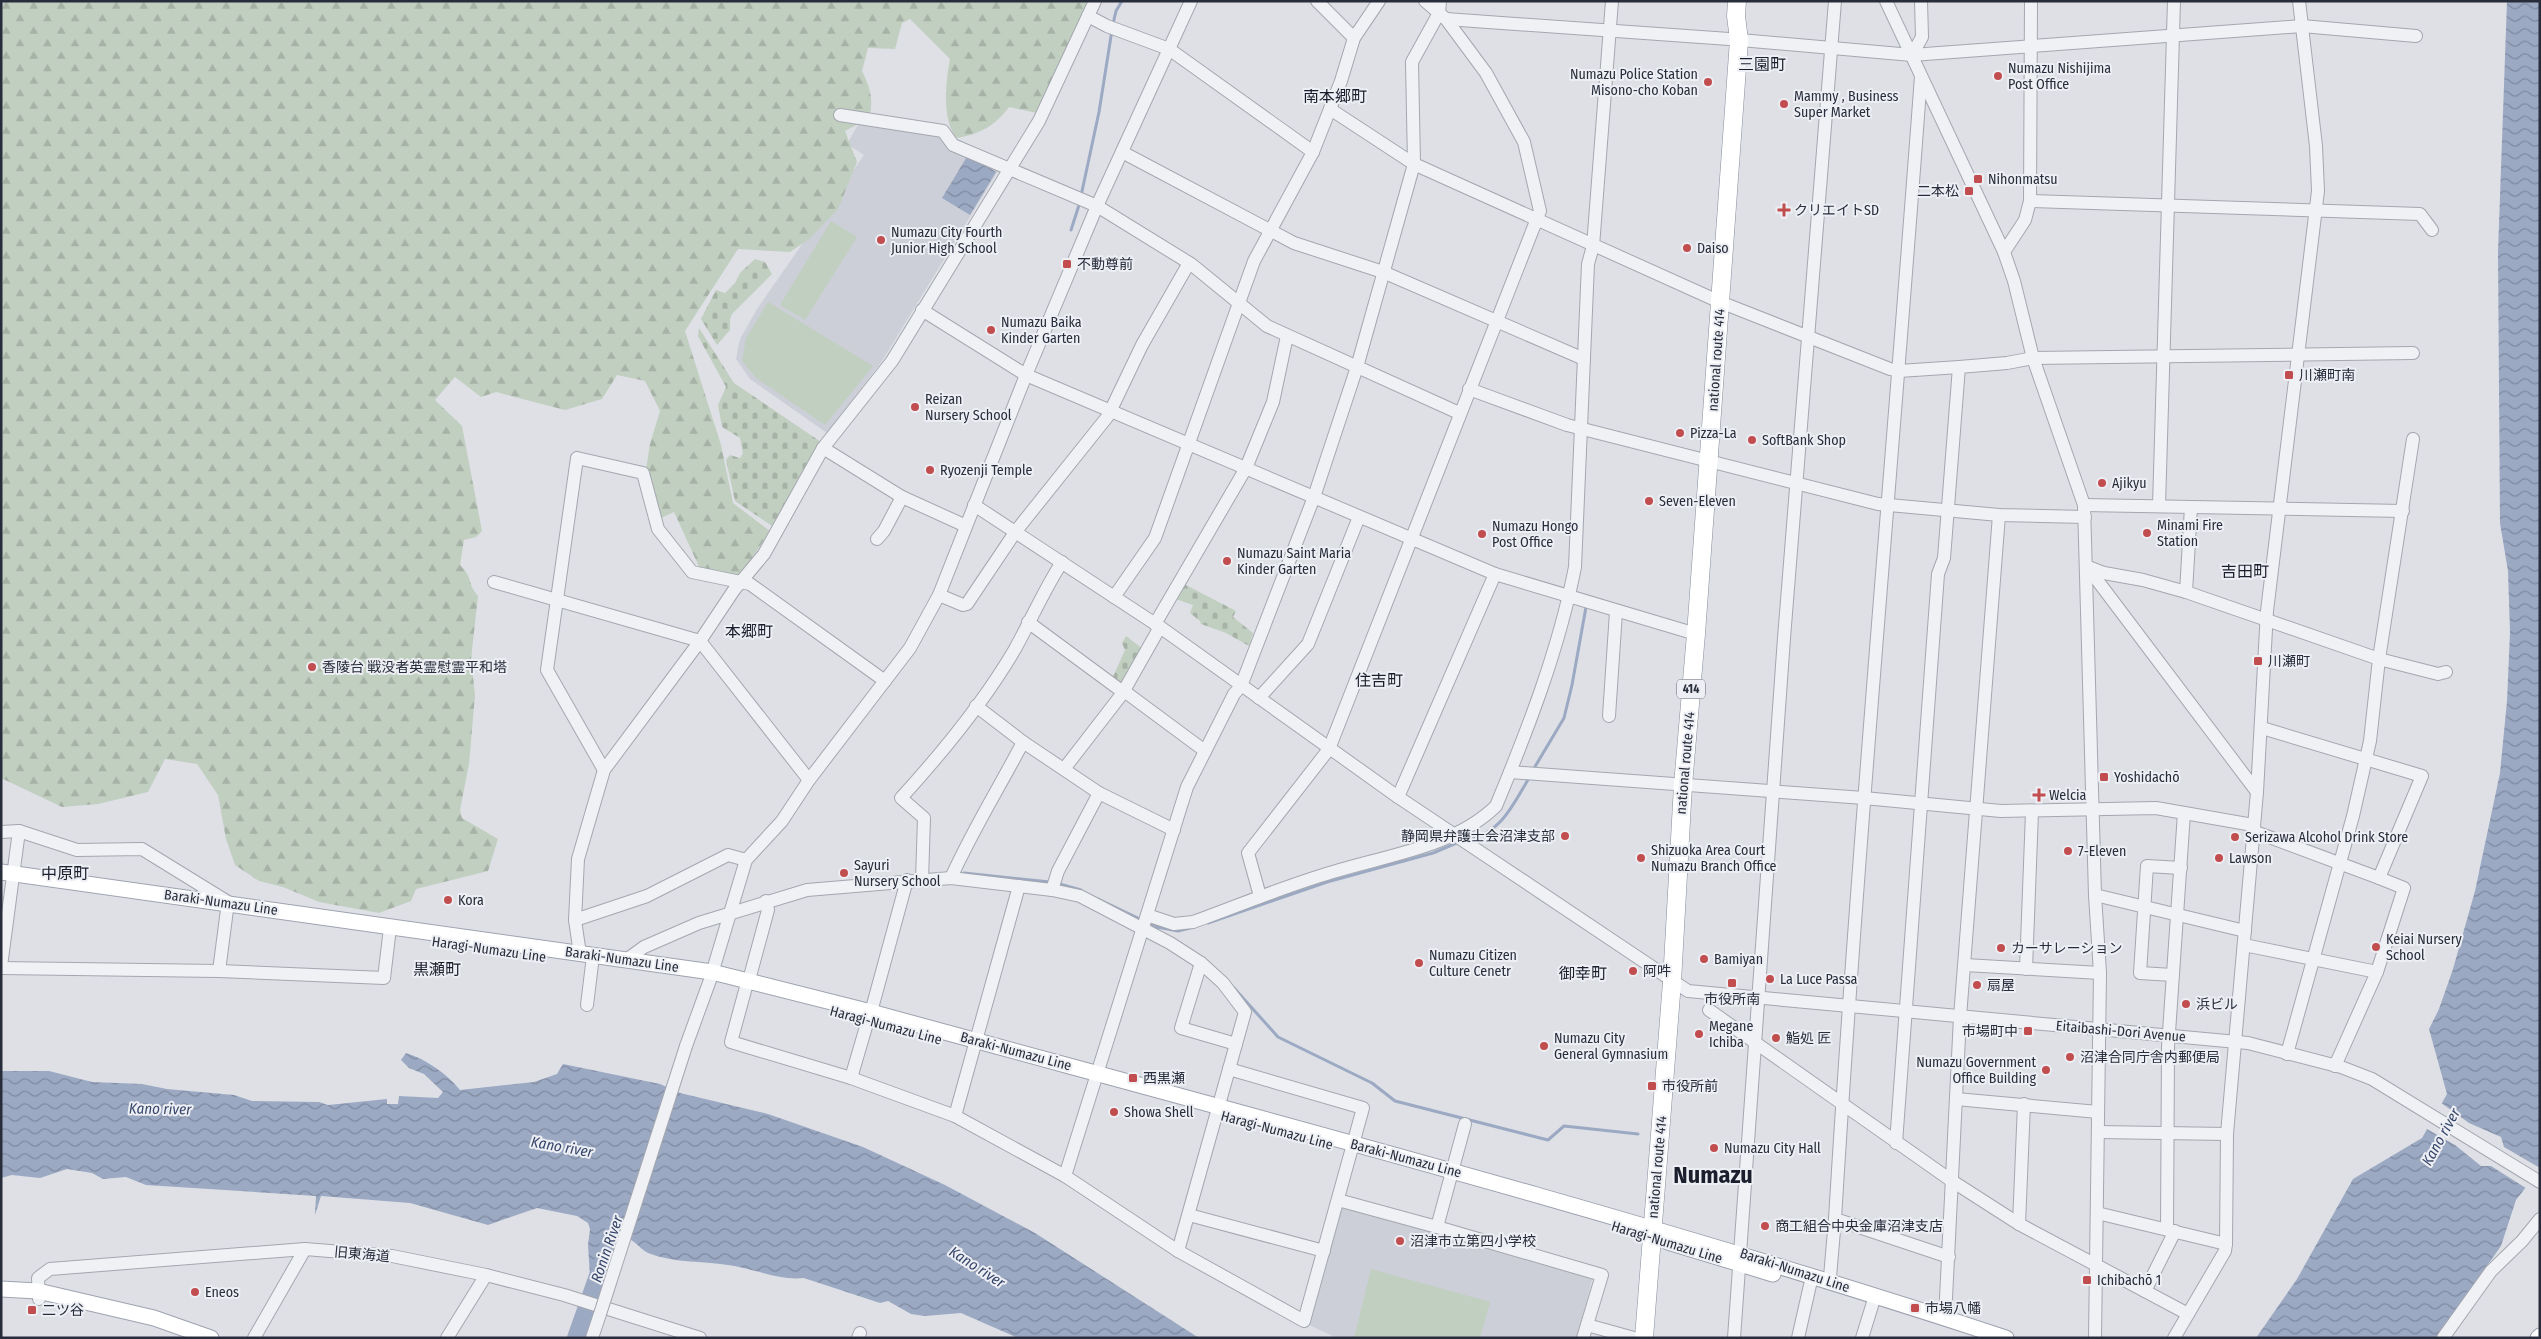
<svg xmlns="http://www.w3.org/2000/svg" width="2541" height="1339" font-family="'Fira Sans Condensed','Noto Sans JP',sans-serif">
<style>
.built{fill:#cccfd7}
.grass{fill:#c1cfc0}
.forest{fill:url(#forest-firs)}
.cemetery{fill:url(#cemetery-stones)}
.water{fill:url(#water-waves)}
.pier{fill:#dee0e6}
.lines{fill:none;stroke-linecap:round;stroke-linejoin:round}
.stream{stroke:#9ca9c3;stroke-width:3}
.river{stroke:#9ca9c3;stroke-width:18}
.minor-casing{stroke:#a4a7af;stroke-width:14}
.major-casing{stroke:#9ea3b0;stroke-width:17}
.highway-casing{stroke:#868c9b;stroke-width:19}
.minor{stroke:#f0f1f5;stroke-width:12}
.major{stroke:#fff;stroke-width:15}
.highway{stroke:#fff;stroke-width:18}
.minor-bridge-casing{stroke:#a4a7af;stroke-width:14;stroke-linecap:butt}
.minor-bridge{stroke:#f0f1f5;stroke-width:12}
.poi-dot{fill:#c14d4e;stroke:#edeff4;stroke-width:2}
.labels{text-anchor:middle;stroke-width:4;stroke-linejoin:round;paint-order:stroke}
.shield{fill:#edeff4;stroke:#636772;stroke-width:1}
.shield-label{font-size:12px;font-weight:bold;fill:#282d3b}
.poi-label{font-size:14px;fill:#282d3b;stroke:#edeff4;text-anchor:start}
.street-label{font-size:14px;fill:#282d3b;stroke:#edeff4}
.water-label{font-size:15px;font-style:italic;fill:#36466b;stroke:#edeff4}
.quarter-label{font-size:16px;fill:#1b1e2c;stroke:#edeff4}
.town-label{font-size:24px;font-weight:bold;fill:#1b1e2c;stroke:#edeff4}
</style>
<defs>
<pattern id="forest-firs" width="22" height="20" patternUnits="userSpaceOnUse" patternTransform="scale(1.25)"><rect width="22" height="20" fill="#c1cfc0"/><path d="M5 1l3.5 6h-7zM16 11l3.5 6h-7z" fill="#a6b2a6"/></pattern>
<pattern id="cemetery-stones" width="16" height="16" patternUnits="userSpaceOnUse" patternTransform="scale(1.25)"><rect width="16" height="16" fill="#c1cfc0"/><path d="M2 7V4a2 2 0 0 1 4 0v3zM10 15v-3a2 2 0 0 1 4 0v3z" fill="#a6b2a6"/></pattern>
<pattern id="water-waves" width="16" height="10" patternUnits="userSpaceOnUse" patternTransform="scale(1.25)"><rect width="16" height="10" fill="#9ca9c3"/><path d="M0 5q4-4 8 0t8 0" fill="none" stroke="#7f8aa0"/></pattern>
</defs>
<rect width="100%" height="100%" fill="#dee0e6"/>
<g class="built">
<polygon points="859,123 939,134 995,166 998,171 882,361 827,433 750,379 736,359 740,339 757,309 864,155 847,144"/>
<polygon points="1342,1206 1593,1277 1577,1338 1337,1338 1309,1325"/>
</g>
<g class="grass">
<polygon points="831,221 857,237 805,320 780,305"/>
<polygon points="768,302 873,366 825,425 756,378 742,361 746,338"/>
<polygon points="1371,1269 1490,1302 1480,1338 1354,1338"/>
</g>
<path class="forest" d="M1 1H1088L1037 113 1009 107C995 126 980 134 957 138 941 121 946 80 950 59L910 19 902 23 895 49 868 48 862 71C870 87 874 100 869 118L845 131 857 162 838 209 809 239 790 252 738 249 685 331 721 445 733 503 770 531 739 577 702 573 674 512 657 520 645 476 650 444 660 411 645 381 617 375 602 399 565 410 496 392 481 397 455 377 435 400 462 426 482 531 476 537 464 540 460 565C474 579 467 584 478 596L471 659 475 695 469 764 460 810 462 818 498 839 488 871 416 889 411 901 379 913 319 902 283 887 259 881 235 865 226 839 218 795 197 764 165 759 148 792 98 804 62 807 1 778Z"/>
<g class="cemetery">
<polygon points="755,259 765,262 772,274 732,314 730,319 730,330 717,345 701,319 716,290 725,293 735,283 740,273"/>
<polygon points="699,328 734,383 821,442 772,526 735,501 726,460 730,455 740,458 743,453 740,438 722,427 718,405 726,387 698,336"/>
<polygon points="1182,583 1236,611 1233,617 1253,633 1249,646 1226,633 1201,624 1200,621 1190,613 1193,605 1173,598"/>
<polygon points="1126,636 1143,649 1123,687 1112,679 1125,650 1122,643"/>
</g>
<g class="water">
<polygon points="2507,1 2540,1 2540,1169 2516,1200 2501,1246 2436,1338 2256,1338 2297,1279 2353,1179 2422,1138 2447,1094 2429,1029 2439,1009 2453,969 2475,891 2500,773 2507,701 2510,632 2508,571 2500,523 2498,252"/>
<polygon points="968,155 996,172 970,215 942,198"/>
<path d="M406 1053C426 1059 447 1074 460 1090L534 1082 557 1074 563 1064 660 1084 680 1093 768 1114 863 1147 945 1185 1035 1233 1199 1338H1018L961 1313 925 1316 911 1314 888 1301 880 1303 804 1278C779 1281 753 1268 728 1265 702 1261 673 1263 648 1253 638 1248 632 1235 619 1238 604 1242 600 1265 596 1276H590L588 1245 590 1229 588 1223 577 1216 537 1208 488 1225 410 1203 321 1196 315 1215 316 1196 146 1185 126 1177 103 1179 92 1173 67 1169 40 1178 12 1175 1 1178V1071H49L92 1082 142 1084 167 1089 234 1095 252 1101 319 1102 328 1105 387 1099V1104H398L399 1096 438 1098 443 1092 424 1074 409 1068 401 1060Z"/>
<polygon points="580,1313 586,1314 578,1338 570,1338"/>
</g>
<polygon class="pier" points="2440,1102 2469,1123 2501,1137 2504,1147 2540,1168 2540,1174 2529,1190 2491,1166 2481,1166 2455,1145 2425,1128"/>
<g class="lines">
<g class="stream">
<polyline points="1113,24 1116,11 1122,1"/>
<polyline points="1081,196 1099,112 1112,30"/>
<polyline points="1071,230 1080,202"/>
<polyline points="1533,770 1564,718 1572,685 1586,607"/>
<path d="M1468 840C1501 833 1513 805 1529 778"/>
<polyline points="964,873 1050,882"/>
<polyline points="1056,883 1081,890"/>
<polyline points="1098,899 1142,920"/>
<polyline points="1148,922 1157,927 1156,930 1158,931"/>
<polyline points="1208,923 1327,882 1433,853 1459,842"/>
<polyline points="1157,927 1178,931 1190,928"/>
<polyline points="1234,988 1278,1037 1372,1083 1395,1101 1548,1140 1564,1126 1638,1134"/>
</g>
<polyline class="river" points="576,1338 616,1225"/>
<g class="minor-casing">
<g id="minor">
<polyline points="1317,1 1354,38"/>
<polyline points="1886,1 2004,252 2014,281 2033,358 2084,505 2095,895 2100,973 2095,1338"/>
<polyline points="1088,16 1107,26 1169,49 1313,152"/>
<polyline points="1446,19 1729,39 1912,55 2302,26 2416,36"/>
<polyline points="1912,55 1922,37 1921,1"/>
<polyline points="1330,109 1414,164 1720,302 1890,369 1899,371 1959,367 2007,363 2033,358 2413,353"/>
<polyline points="840,115 943,131 953,145 1097,206 1191,264 1267,326 1459,413"/>
<polyline points="1122,152 1294,243 1383,272 1584,359"/>
<polyline points="2030,201 2420,214 2432,230"/>
<polyline points="2004,252 2025,220 2030,201 2031,1"/>
<polyline points="922,310 1026,375 1495,574 1696,634"/>
<polyline points="1469,389 1567,425 1878,504 1999,515 2085,517"/>
<polyline points="823,448 902,497 966,526"/>
<polyline points="974,505 1160,627 1398,797 1688,991 2248,1043 2341,1067 2372,1079 2540,1182"/>
<polyline points="2084,505 2403,511"/>
<polyline points="2159,506 2174,1"/>
<polyline points="877,539 884,531 902,497"/>
<polyline points="2086,566 2104,573 2143,580 2186,592 2379,659 2438,674 2446,672"/>
<polyline points="2088,568 2257,792"/>
<polyline points="494,582 700,641 809,780"/>
<polyline points="2186,592 2191,507"/>
<polyline points="939,595 963,605 967,604 1016,531 1108,416 1142,345 1189,263"/>
<polyline points="1114,597 1155,538 1254,261 1313,152 1341,81 1354,38 1379,1"/>
<polyline points="1028,622 1123,692"/>
<polyline points="1155,624 1246,468 1273,402 1287,336"/>
<polyline points="1124,691 1205,751"/>
<polyline points="1259,698 1308,644 1359,517"/>
<polyline points="976,706 1023,742 1099,793 1174,830"/>
<polyline points="1609,716 1616,612"/>
<polyline points="2262,728 2422,776 2379,878 2404,888 2377,972 2335,1066"/>
<polyline points="1064,769 1122,694 1160,627"/>
<polyline points="604,770 547,670 577,458 643,473 658,529 692,572 750,584 885,681"/>
<polyline points="1510,772 1864,798 2001,811 2156,808 2253,825"/>
<polyline points="1398,797 1495,574"/>
<polyline points="2253,831 2379,878"/>
<polyline points="1,832 19,831 77,850 142,849 228,902 219,971"/>
<path d="M951 878C972 831 999 788 1023 742"/>
<path d="M922 880 924 818 901 798C942 753 984 702 1015 649 1031 620 1044 590 1062 562"/>
<polyline points="1052,890 1058,871 1099,793"/>
<polyline points="2095,895 2245,931"/>
<polyline points="1260,896 1248,853 1329,749 1540,211 1524,142 1486,73 1446,19 1425,1"/>
<path d="M1147 915 1174 924 1193 922C1240 905 1285 886 1333 872 1388 855 1454 847 1496 806 1528 729 1559 649 1575 567L1588 264 1593 246 1612 1"/>
<polyline points="575,920 647,896 728,855 746,860"/>
<polyline points="2244,945 2377,972"/>
<polyline points="580,954 575,920 578,859 604,770 700,641 734,590 764,554 823,448 892,361 1039,121 1095,1"/>
<polyline points="626,960 644,947 699,923 807,890 951,878 1052,890 1080,896 1170,943 1201,963 1223,983 1245,1012 1178,1251"/>
<polyline points="1201,963 1181,1028 1236,1044"/>
<polyline points="1965,965 2100,973"/>
<polyline points="1,966 19,831"/>
<polyline points="1,968 219,971 384,978 390,928"/>
<polyline points="2026,969 2032,812"/>
<polyline points="2173,975 2140,973 2147,866 2181,868"/>
<polyline points="749,980 768,910 766,901"/>
<polyline points="746,987 731,1042 851,1078 955,1116 1065,1176 1178,1251 1304,1321 1363,1108 1229,1069"/>
<polyline points="587,1005 593,956"/>
<polyline points="1709,1010 1952,1181 2019,1224 2188,1314"/>
<polyline points="871,1012 907,880"/>
<polyline points="686,1046 710,980 746,860 782,821 809,780 910,648 939,595 1026,375 1097,206 1191,1"/>
<polyline points="2287,1054 2353,816 2370,741 2379,659 2413,439"/>
<polyline points="851,1078 868,1020"/>
<polyline points="1956,1099 2098,1112"/>
<polyline points="955,1116 1019,886"/>
<polyline points="2098,1132 2227,1134"/>
<polyline points="1896,1143 1938,574 1944,558 1959,367"/>
<polyline points="1065,1176 1187,787 1234,694 1241,686 1314,497 1357,367 1414,164 1412,62 1439,13 1440,1"/>
<polyline points="1338,1200 1437,1227 1465,1124"/>
<polyline points="2097,1213 2226,1244"/>
<polyline points="1189,1215 1324,1251"/>
<polyline points="1835,1219 1949,1257"/>
<polyline points="2019,1224 2024,1104"/>
<polyline points="1437,1227 1602,1275 1583,1338"/>
<polyline points="2167,1229 2168,1047 2184,813"/>
<path d="M1826 1281 1830 1277 1835 1219C1858 838 1893 457 1921 76"/>
<polyline points="2145,1291 2175,1231"/>
<polyline points="39,1299 38,1278 50,1269 305,1249 392,1256 486,1275 564,1295 700,1338"/>
<polyline points="1945,1318 1960,1017 1999,515"/>
<polyline points="1587,1325 1634,1338"/>
<polyline points="254,1338 305,1249"/>
<polyline points="447,1338 486,1275"/>
<polyline points="592,1338 600,1314"/>
<polyline points="858,1338 860,1333"/>
<polyline points="1734,1338 1784,638 1835,1"/>
<polyline points="1798,1338 1810,1285"/>
<polyline points="1862,1338 1875,1296"/>
<polyline points="2174,1338 2225,1251 2226,1244 2227,1134 2257,792 2267,611 2318,191 2316,146 2299,1"/>
<polyline points="2443,1338 2491,1271 2522,1241 2540,1219"/>
</g>
</g>
<g class="major-casing">
<g id="major">
<path d="M1 872 712 972 871 1012C1251 1116 1632 1215 2006 1338"/>
<polyline points="1668,1242 1773,1274"/>
<polyline points="1,1289 38,1291 154,1318 211,1338"/>
<polyline points="2538,1338 2540,1336"/>
</g>
</g>
<g class="highway-casing">
<polyline id="highway" points="1644,1338 1672,982 1683,785 1696,634 1739,40 1736,16 1737,1"/>
</g>
<use href="#minor" class="minor"/>
<use href="#major" class="major"/>
<use href="#highway" class="highway"/>
<g class="minor-bridge-casing">
<polyline id="minor-bridge" points="600,1314 686,1046"/>
</g>
<use href="#minor-bridge" class="minor-bridge"/>
</g>
<g class="poi-dot">
<circle cx="1998" cy="76" r="5"/>
<circle cx="1708" cy="82" r="5"/>
<circle cx="1784" cy="104" r="5"/>
<rect x="1973" y="174" width="10" height="10" rx="2.5"/>
<rect x="1964" y="186" width="10" height="10" rx="2.5"/>
<path d="M1781.5 202.5h5v5h5v5h-5v5h-5v-5h-5v-5h5z"/>
<circle cx="881" cy="240" r="5"/>
<circle cx="1687" cy="248" r="5"/>
<rect x="1062" y="259" width="10" height="10" rx="2.5"/>
<circle cx="991" cy="330" r="5"/>
<rect x="2284" y="370" width="10" height="10" rx="2.5"/>
<circle cx="915" cy="407" r="5"/>
<circle cx="1680" cy="433" r="5"/>
<circle cx="1752" cy="440" r="5"/>
<circle cx="930" cy="470" r="5"/>
<circle cx="2102" cy="483" r="5"/>
<circle cx="1649" cy="501" r="5"/>
<circle cx="2147" cy="533" r="5"/>
<circle cx="1482" cy="534" r="5"/>
<circle cx="1227" cy="561" r="5"/>
<rect x="2253" y="656" width="10" height="10" rx="2.5"/>
<circle cx="312" cy="667" r="5"/>
<rect x="2099" y="772" width="10" height="10" rx="2.5"/>
<path d="M2036.5 787.5h5v5h5v5h-5v5h-5v-5h-5v-5h5z"/>
<circle cx="1565" cy="836" r="5"/>
<circle cx="2235" cy="837" r="5"/>
<circle cx="2068" cy="851" r="5"/>
<circle cx="1641" cy="858" r="5"/>
<circle cx="2219" cy="858" r="5"/>
<circle cx="844" cy="873" r="5"/>
<circle cx="448" cy="900" r="5"/>
<circle cx="2376" cy="947" r="5"/>
<circle cx="2001" cy="948" r="5"/>
<circle cx="1704" cy="959" r="5"/>
<circle cx="1419" cy="963" r="5"/>
<circle cx="1633" cy="971" r="5"/>
<circle cx="1770" cy="979" r="5"/>
<rect x="1727" y="978" width="10" height="10" rx="2.5"/>
<circle cx="1977" cy="985" r="5"/>
<circle cx="2186" cy="1004" r="5"/>
<rect x="2023" y="1026" width="10" height="10" rx="2.5"/>
<circle cx="1699" cy="1034" r="5"/>
<circle cx="1776" cy="1038" r="5"/>
<circle cx="1544" cy="1046" r="5"/>
<circle cx="2070" cy="1057" r="5"/>
<circle cx="2046" cy="1070" r="5"/>
<rect x="1128" y="1073" width="10" height="10" rx="2.5"/>
<rect x="1647" y="1081" width="10" height="10" rx="2.5"/>
<circle cx="1114" cy="1112" r="5"/>
<circle cx="1714" cy="1148" r="5"/>
<circle cx="1765" cy="1226" r="5"/>
<circle cx="1400" cy="1241" r="5"/>
<rect x="2082" y="1275" width="10" height="10" rx="2.5"/>
<circle cx="195" cy="1292" r="5"/>
<rect x="1910" y="1303" width="10" height="10" rx="2.5"/>
<rect x="27" y="1305" width="10" height="10" rx="2.5"/>
</g>
<g class="labels">
<rect class="shield" x="1677" y="679.5" width="28" height="19" rx="4"/>
<g class="shield-label">
<text x="1691" y="693">414</text>
</g>
<g class="poi-label">
<text x="2008" y="73">Numazu Nishijima<tspan x="2008" dy="16">Post Office</tspan></text>
<text x="1698" y="79" text-anchor="end">Numazu Police Station<tspan x="1698" dy="16">Misono-cho Koban</tspan></text>
<text x="1794" y="101">Mammy , Business<tspan x="1794" dy="16">Super Market</tspan></text>
<text x="1988" y="184">Nihonmatsu</text>
<text x="1959" y="196" text-anchor="end">二本松</text>
<text x="1794" y="215">クリエイトSD</text>
<text x="891" y="237">Numazu City Fourth<tspan x="891" dy="16">Junior High School</tspan></text>
<text x="1697" y="253">Daiso</text>
<text x="1077" y="269">不動尊前</text>
<text x="1001" y="327">Numazu Baika<tspan x="1001" dy="16">Kinder Garten</tspan></text>
<text x="2299" y="380">川瀬町南</text>
<text x="925" y="404">Reizan<tspan x="925" dy="16">Nursery School</tspan></text>
<text x="1690" y="438">Pizza-La</text>
<text x="1762" y="445">SoftBank Shop</text>
<text x="940" y="475">Ryozenji Temple</text>
<text x="2112" y="488">Ajikyu</text>
<text x="1659" y="506">Seven-Eleven</text>
<text x="2157" y="530">Minami Fire<tspan x="2157" dy="16">Station</tspan></text>
<text x="1492" y="531">Numazu Hongo<tspan x="1492" dy="16">Post Office</tspan></text>
<text x="1237" y="558">Numazu Saint Maria<tspan x="1237" dy="16">Kinder Garten</tspan></text>
<text x="2268" y="666">川瀬町</text>
<text x="322" y="672">香陵台 戦没者英霊慰霊平和塔</text>
<text x="2114" y="782">Yoshidachō</text>
<text x="2049" y="800">Welcia</text>
<text x="1555" y="841" text-anchor="end">静岡県弁護士会沼津支部</text>
<text x="2245" y="842">Serizawa Alcohol Drink Store</text>
<text x="1651" y="855">Shizuoka Area Court<tspan x="1651" dy="16">Numazu Branch Office</tspan></text>
<text x="2078" y="856">7-Eleven</text>
<text x="2229" y="863">Lawson</text>
<text x="854" y="870">Sayuri<tspan x="854" dy="16">Nursery School</tspan></text>
<text x="458" y="905">Kora</text>
<text x="2386" y="944">Keiai Nursery<tspan x="2386" dy="16">School</tspan></text>
<text x="2011" y="953">カーサレーション</text>
<text x="1429" y="960">Numazu Citizen<tspan x="1429" dy="16">Culture Cenetr</tspan></text>
<text x="1714" y="964">Bamiyan</text>
<text x="1643" y="976">阿吽</text>
<text x="1780" y="984">La Luce Passa</text>
<text x="1987" y="990">扇屋</text>
<text x="1732" y="1004" text-anchor="middle">市役所南</text>
<text x="2196" y="1009">浜ビル</text>
<text x="1709" y="1031">Megane<tspan x="1709" dy="16">Ichiba</tspan></text>
<text x="2018" y="1036" text-anchor="end">市場町中</text>
<text x="1554" y="1043">Numazu City<tspan x="1554" dy="16">General Gymnasium</tspan></text>
<text x="1786" y="1043">鮨処 匠</text>
<text x="2080" y="1062">沼津合同庁舎内郵便局</text>
<text x="2036" y="1067" text-anchor="end">Numazu Government<tspan x="2036" dy="16">Office Building</tspan></text>
<text x="1143" y="1083">西黒瀬</text>
<text x="1662" y="1091">市役所前</text>
<text x="1124" y="1117">Showa Shell</text>
<text x="1724" y="1153">Numazu City Hall</text>
<text x="1775" y="1231">商工組合中央金庫沼津支店</text>
<text x="1410" y="1246">沼津市立第四小学校</text>
<text x="2097" y="1285">Ichibachō 1</text>
<text x="205" y="1297">Eneos</text>
<text x="1925" y="1313">市場八幡</text>
<text x="42" y="1315">二ツ谷</text>
</g>
<g class="street-label">
<text transform="translate(1716 360) rotate(-86)" y="5">national route 414</text>
<text transform="translate(1685 763) rotate(-85)" y="5">national route 414</text>
<text transform="translate(221 902) rotate(8)" y="5">Baraki-Numazu Line</text>
<text transform="translate(489 949) rotate(8)" y="5">Haragi-Numazu Line</text>
<text transform="translate(622 959) rotate(8)" y="5">Baraki-Numazu Line</text>
<text transform="translate(886 1025) rotate(15)" y="5">Haragi-Numazu Line</text>
<text transform="translate(2121 1031) rotate(5)" y="5">Eitaibashi-Dori Avenue</text>
<text transform="translate(1016 1051) rotate(15)" y="5">Baraki-Numazu Line</text>
<text transform="translate(1277 1130) rotate(15)" y="5">Haragi-Numazu Line</text>
<text transform="translate(1406 1158) rotate(15)" y="5">Baraki-Numazu Line</text>
<text transform="translate(1657 1167) rotate(-85)" y="5">national route 414</text>
<text transform="translate(1667 1242) rotate(17)" y="5">Haragi-Numazu Line</text>
<text transform="translate(362 1254) rotate(5)" y="5">旧東海道</text>
<text transform="translate(1795 1270) rotate(18)" y="5">Baraki-Numazu Line</text>
</g>
<g class="water-label">
<text transform="translate(160 1109) rotate(1)" y="5">Kano river</text>
<text transform="translate(2441 1137) rotate(-61)" y="5">Kano river</text>
<text transform="translate(562 1147) rotate(10)" y="5">Kano river</text>
<text transform="translate(607 1249) rotate(-71)" y="5">Ronin River</text>
<text transform="translate(977 1267) rotate(33)" y="5">Kano river</text>
</g>
<g class="quarter-label">
<text x="1762" y="70">三園町</text>
<text x="1335" y="102">南本郷町</text>
<text x="2245" y="577">吉田町</text>
<text x="749" y="637">本郷町</text>
<text x="1379" y="686">住吉町</text>
<text x="65" y="879">中原町</text>
<text x="437" y="975">黒瀬町</text>
<text x="1583" y="979">御幸町</text>
</g>
<g class="town-label">
<text x="1713" y="1183">Numazu</text>
</g>
</g>
<rect width="2541" height="1339" fill="none" stroke="#282d3b" stroke-width="5"/>
</svg>
